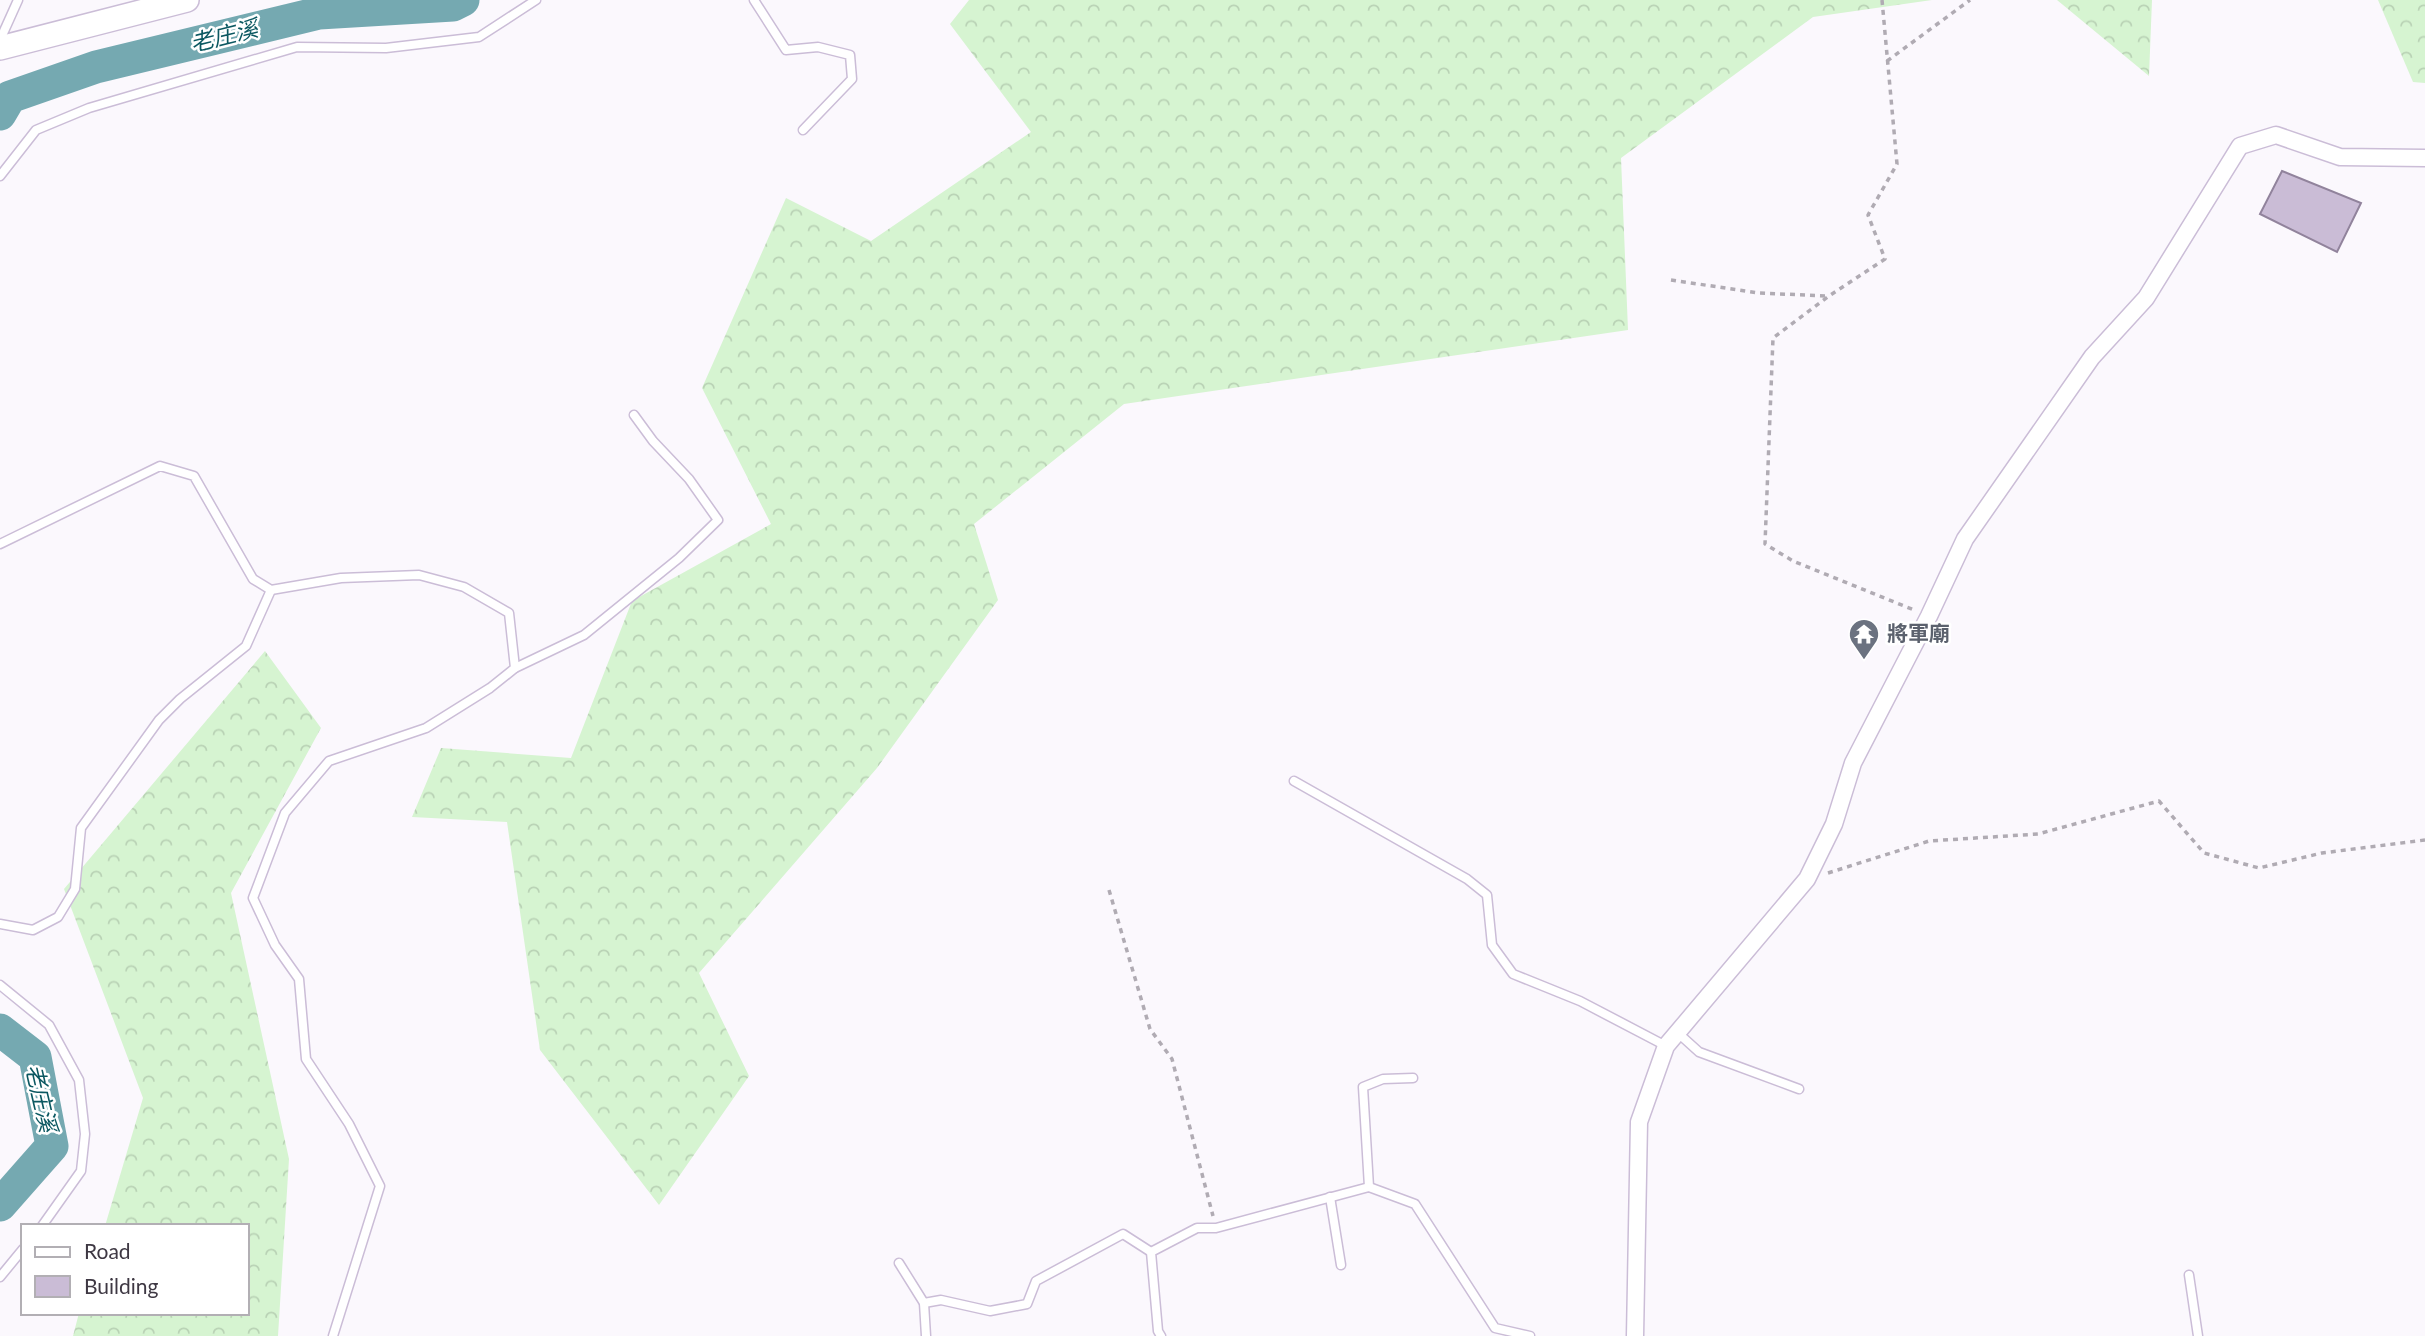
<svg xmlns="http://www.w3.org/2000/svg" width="2425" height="1336" font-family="Lato,'Noto Sans TC',sans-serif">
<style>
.forest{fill:url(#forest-crowns)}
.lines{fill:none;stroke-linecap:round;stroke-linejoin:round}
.river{stroke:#75a9b1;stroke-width:33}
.building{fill:#cabcd6;stroke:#91839c;stroke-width:2}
.lane-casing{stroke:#cbbdd7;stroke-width:11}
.street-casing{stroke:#cbbdd7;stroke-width:19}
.secondary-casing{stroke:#cbbdd7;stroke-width:26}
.path{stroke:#b0abb3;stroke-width:3.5;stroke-dasharray:5 5;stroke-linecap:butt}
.lane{stroke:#fff;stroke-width:8}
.street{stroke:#fff;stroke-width:16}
.secondary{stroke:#fff;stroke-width:23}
.labels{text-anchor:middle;stroke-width:5;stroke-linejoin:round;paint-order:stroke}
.worship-label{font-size:21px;font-weight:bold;fill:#5b616d;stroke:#fff;text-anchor:start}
.water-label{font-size:23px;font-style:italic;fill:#0b5861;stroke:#fff}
</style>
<defs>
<pattern id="forest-crowns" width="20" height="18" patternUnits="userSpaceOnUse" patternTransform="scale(1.75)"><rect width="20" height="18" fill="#d6f4d1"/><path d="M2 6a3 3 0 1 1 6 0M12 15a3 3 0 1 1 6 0" fill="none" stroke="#b9d2b5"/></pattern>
</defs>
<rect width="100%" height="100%" fill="#fbf8fd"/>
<g class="forest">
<polygon points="969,0 1932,0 1813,17 1621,158 1628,330 1124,404 974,524 998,600 877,768 699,973 749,1076 659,1205 540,1050 507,822 412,817 441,748 571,758 632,601 771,524 702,388 786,198 871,241 1031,132 950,24"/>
<polygon points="2057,0 2152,0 2149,76"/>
<polygon points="2378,0 2425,0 2425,83 2413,82"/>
<polygon points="265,651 321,728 231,893 289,1159 278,1336 73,1336 79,1313 247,1313 247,1226 105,1226 143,1098 64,889"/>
</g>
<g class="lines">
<g class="river">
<polyline points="0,114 10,97 96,67 319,13 453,5 463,0"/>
<polyline points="0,1030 35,1057 52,1146 0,1205"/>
</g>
</g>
<polygon class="building" points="2282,171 2361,203 2337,252 2260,214"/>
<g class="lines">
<g class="lane-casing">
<g id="lane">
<polyline points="754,0 786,50 818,47 850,55 852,79 803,130"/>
<polyline points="0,40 18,0"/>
<polyline points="0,176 36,130 89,108 297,47 386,48 479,37 536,0"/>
<polyline points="0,544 160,466 194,476 253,579 271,590 341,578 419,575 464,587 509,613 515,668 490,688 426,728 329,761 285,813 253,898 275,945 299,979 306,1059 349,1124 380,1186 333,1336"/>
<polyline points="515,668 584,635 679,558 718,520 689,479 653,441 634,415"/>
<polyline points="1294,781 1467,879 1487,895 1492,945 1513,974 1580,1001 1666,1046"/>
<polyline points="0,924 33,930 58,917 75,889 81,828 159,720 180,699 246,646 271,590"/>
<polyline points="0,985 49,1025 79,1080 85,1134 81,1171 42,1226"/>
<polyline points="1678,1033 1699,1052 1799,1089"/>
<polyline points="1369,1187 1363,1087 1383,1079 1413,1078"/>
<polyline points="1330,1197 1341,1265"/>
<polyline points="899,1263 924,1303 926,1336"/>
<polyline points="2189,1275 2198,1336"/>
<polyline points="0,1277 23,1249"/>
<polyline points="924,1303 941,1300 990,1311 1027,1304 1036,1281 1123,1234 1151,1252"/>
<polyline points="1161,1336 1158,1331 1151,1252 1197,1228 1216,1228 1369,1187 1415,1204 1495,1328 1530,1336"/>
</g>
</g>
<g class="street-casing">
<polyline id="street" points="1635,1336 1639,1122 1666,1046 1807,879 1834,824 1853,763 1929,616 1965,539 2092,357 2146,298 2240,146 2276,135 2340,157 2425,158"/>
</g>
<g class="secondary-casing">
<polyline id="secondary" points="0,48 187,0"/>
</g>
<g class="path">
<polyline points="1882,0 1897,164 1868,215 1885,259 1829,296 1773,338 1765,544 1793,561 1914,610"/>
<polyline points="1887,61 1970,0"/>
<polyline points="1671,280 1759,293 1827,296"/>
<polyline points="1828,873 1929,841 2038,834 2159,801 2204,853 2259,868 2322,853 2425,840"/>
<polyline points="1109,890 1150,1029 1172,1059 1213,1216"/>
</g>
<use href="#lane" class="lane"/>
<use href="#street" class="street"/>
<use href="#secondary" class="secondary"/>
</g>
<defs>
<g id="temple-pin" transform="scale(1.575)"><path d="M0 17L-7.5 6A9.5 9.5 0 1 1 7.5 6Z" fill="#6b7280" stroke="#fff"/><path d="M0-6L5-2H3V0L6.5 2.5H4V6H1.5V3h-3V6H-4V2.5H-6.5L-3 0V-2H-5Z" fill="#fff"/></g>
</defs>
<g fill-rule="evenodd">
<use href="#temple-pin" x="1864" y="634"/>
</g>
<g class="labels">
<g class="worship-label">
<text x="1887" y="641">將軍廟</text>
</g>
<g class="water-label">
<text transform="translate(224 36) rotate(-14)" y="8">老庄溪</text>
<text transform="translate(41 1098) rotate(77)" y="8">老庄溪</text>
</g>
</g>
<rect x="21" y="1224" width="228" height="91" fill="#ffffff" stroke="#b2afb4" stroke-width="2"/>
<rect x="35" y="1247" width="35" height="10" fill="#ffffff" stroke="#b2afb4" stroke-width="2"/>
<text x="84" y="1259" font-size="21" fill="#3e3843">Road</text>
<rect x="35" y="1276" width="35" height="21" fill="#cabcd6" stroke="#b2afb4" stroke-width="2"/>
<text x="84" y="1294" font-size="21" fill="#3e3843">Building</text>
</svg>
